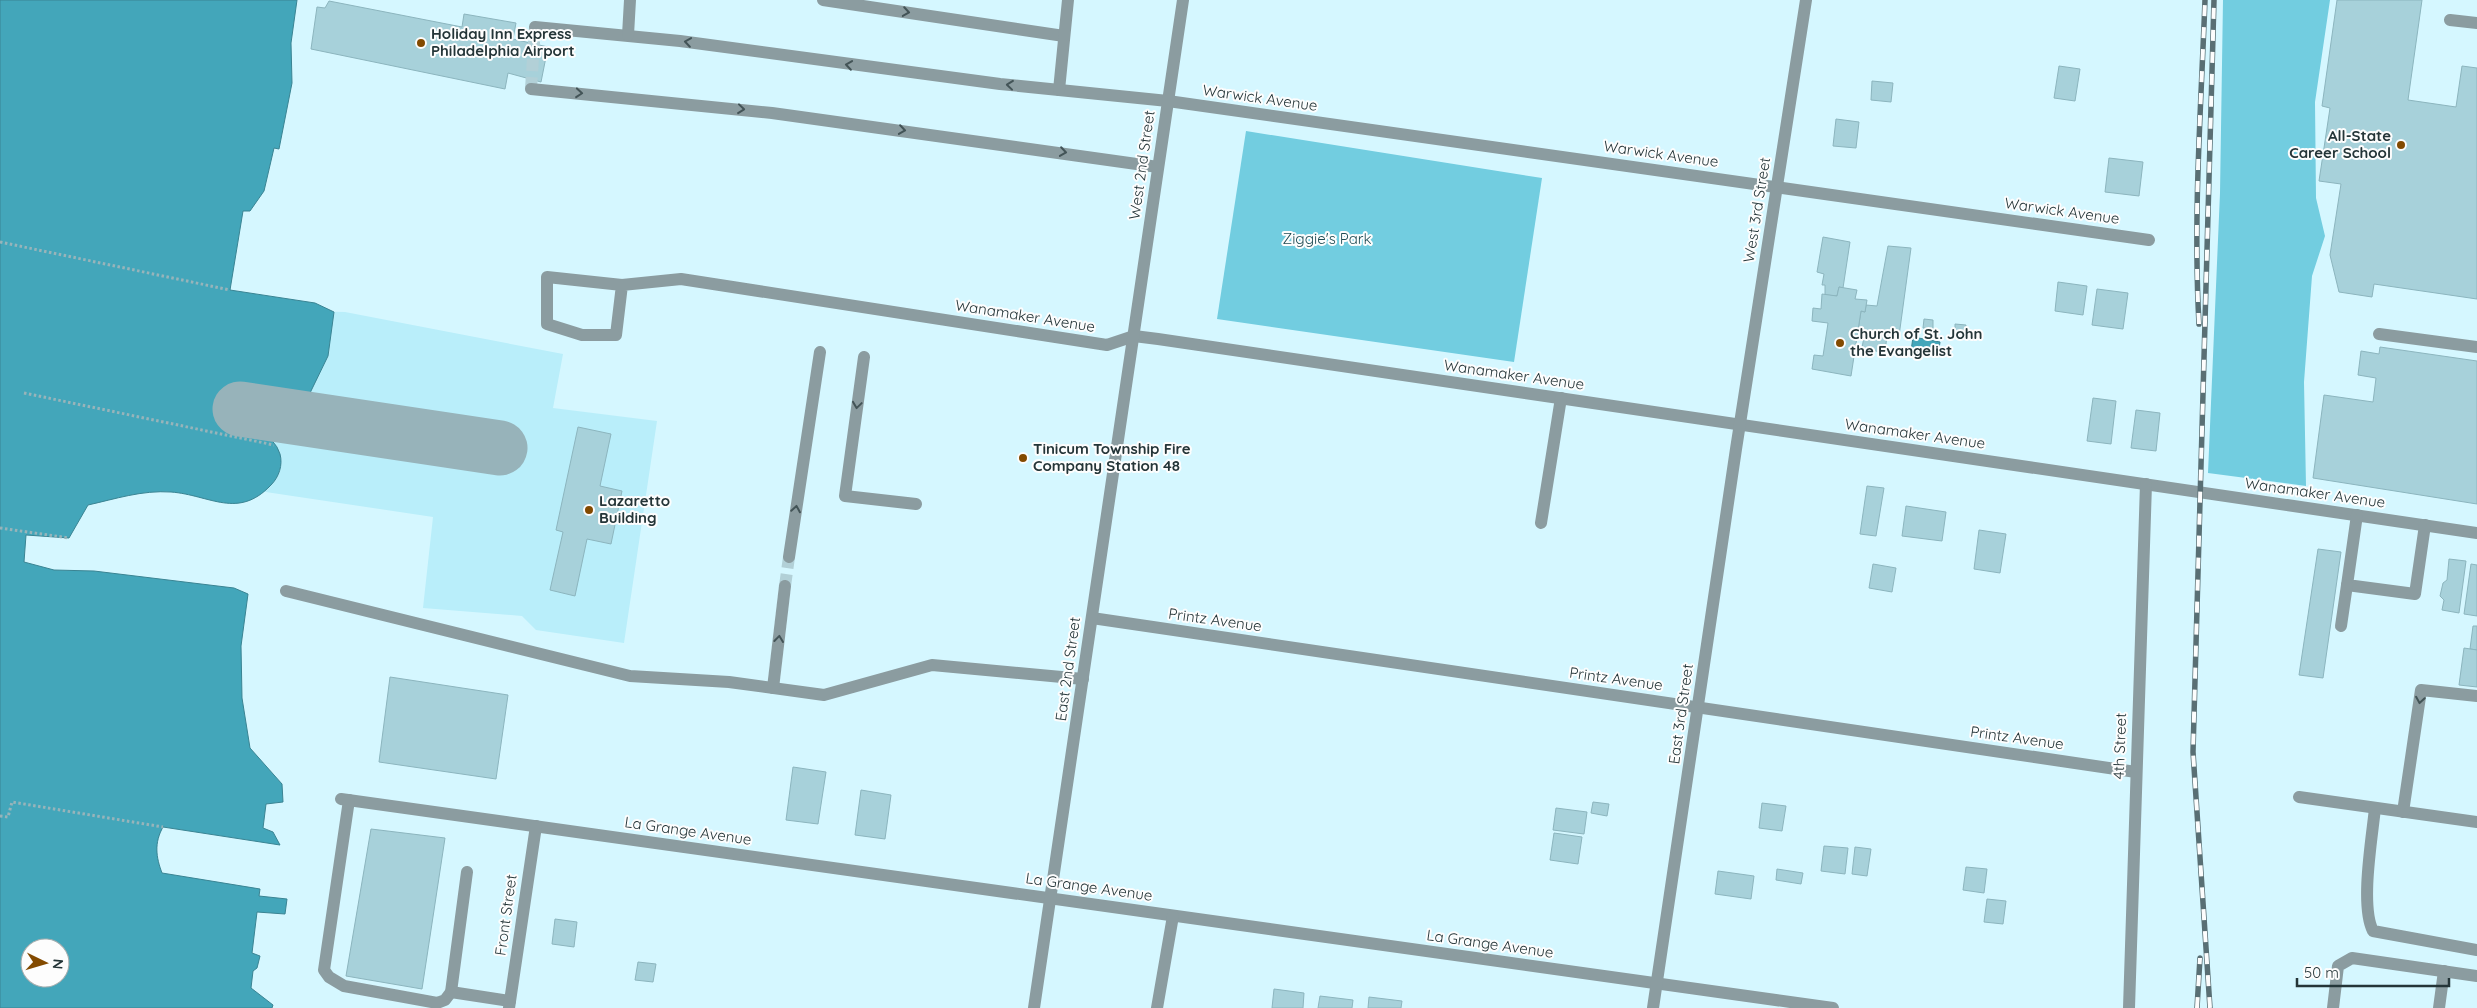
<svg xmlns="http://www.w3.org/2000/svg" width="2477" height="1008" font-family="Quicksand,sans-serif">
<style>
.built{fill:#b9eefa}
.green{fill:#72cde0}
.water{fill:#43a6ba;stroke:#3a8493;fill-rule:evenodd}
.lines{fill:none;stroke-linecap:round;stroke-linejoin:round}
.taxiway{stroke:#97b3ba;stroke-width:55}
.building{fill:#a7d1da;stroke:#8cb5be}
.minor-tunnel{stroke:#b2d0d7;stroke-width:12;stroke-dasharray:12 6;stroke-linecap:butt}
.path{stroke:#98b4ba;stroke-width:3;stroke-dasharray:2.5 2.5;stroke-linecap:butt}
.minor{stroke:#8b9ca0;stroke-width:12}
.rail-casing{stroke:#596f74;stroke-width:5.5}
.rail{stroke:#fdfdfd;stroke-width:4;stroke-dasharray:11;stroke-linecap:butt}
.oneway{stroke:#435457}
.poi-dot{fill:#834a00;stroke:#fdfdfd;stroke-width:2}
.labels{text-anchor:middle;stroke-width:4;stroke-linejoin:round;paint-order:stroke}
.poi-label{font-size:15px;font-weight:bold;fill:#243538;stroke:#fdfdfd;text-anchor:start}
.street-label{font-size:15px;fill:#243538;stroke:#fdfdfd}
.park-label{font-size:15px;fill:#1e4a52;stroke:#fdfdfd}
</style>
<rect width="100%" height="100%" fill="#d5f7ff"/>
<polygon class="built" points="0,264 301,311 345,312 563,354 553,408 657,421 624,643 536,630 522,616 423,608 433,517 0,452"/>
<g class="green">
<polygon points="2223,0 2330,0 2315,102 2316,198 2325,236 2312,276 2304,382 2306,486 2208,473 2220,193"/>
<polygon points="1246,131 1542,178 1514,362 1217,319"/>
</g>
<g class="water">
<path d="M0 0H297L291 43 292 83 279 149 274 148 264 191 250 211H243L230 290 315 303 334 312 328 356 310 393C285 392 257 385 240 408 247 428 274 433 280 454 283 465 279 477 271 485 238 520 210 495 171 492 142 490 115 499 88 505L69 538 26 535 24 562 54 570 94 571 234 588 248 594 241 646 242 698 250 748 282 784 283 802 266 804 263 828 273 832 280 845 163 827C154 843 156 857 162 873L260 889 259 896 287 899 285 914 257 912 252 953 260 956 257 968 253 971 251 988 273 1005 272 1008H0ZM30 948H60V978H30Z"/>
<polygon points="1913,337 1940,342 1938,356 1911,351"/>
</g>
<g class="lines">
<polyline class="taxiway" points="240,409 500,448"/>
</g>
<g class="building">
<polygon points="2337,0 2422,0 2408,100 2456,107 2462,66 2477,68 2477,299 2374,284 2372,297 2339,292 2330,255 2341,184 2319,181 2330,108 2322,106"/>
<polygon points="329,1 462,27 464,14 516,23 513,39 548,47 541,82 508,73 505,89 311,49 317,7 325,8"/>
<polygon points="2059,66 2080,69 2075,101 2054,98"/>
<polygon points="1872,81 1893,83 1891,102 1871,100"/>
<polygon points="1836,119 1859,122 1856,148 1833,146"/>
<polygon points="2109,158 2143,162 2139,196 2105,192"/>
<polygon points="1823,237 1850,242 1843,288 1839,287 1837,296 1825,295 1825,285 1822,285 1824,274 1817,272"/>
<polygon points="1888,246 1911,248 1899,336 1887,335 1885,353 1862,348 1865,331 1858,330 1861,311 1865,312 1866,305 1877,306"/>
<polygon points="2058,282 2087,286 2083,315 2055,311"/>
<polygon points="1839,287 1857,290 1855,299 1867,300 1865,312 1861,311 1851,376 1812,369 1814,355 1823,356 1828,323 1812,321 1813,308 1821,309 1822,294 1837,296"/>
<polygon points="2097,289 2128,293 2123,329 2092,325"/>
<polygon points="1924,319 1933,320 1933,329 1923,328"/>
<polygon points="1955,324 1966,325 1965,333 1955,332"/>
<polygon points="2380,347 2477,361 2477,504 2313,478 2324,395 2373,402 2376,378 2358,375 2361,351 2379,354"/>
<polygon points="2093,398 2116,401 2111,444 2087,441"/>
<polygon points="2136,410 2160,413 2156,451 2131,448"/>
<polygon points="578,427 611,434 600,486 622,491 611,544 587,539 575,596 550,590 563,532 556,530"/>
<polygon points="1867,486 1884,488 1876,536 1860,534"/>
<polygon points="1906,506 1946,512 1942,541 1902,536"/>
<polygon points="1979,530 2006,534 2000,573 1974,569"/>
<polygon points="2318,549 2341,552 2323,678 2299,675"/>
<polygon points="2449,559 2466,561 2459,613 2442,610 2444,600 2440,596 2443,583 2447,580"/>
<polygon points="1873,564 1896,568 1892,592 1869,588"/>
<polygon points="2471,564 2477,565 2477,616 2464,614"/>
<polygon points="2473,626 2477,626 2477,650 2470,649"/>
<polygon points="2464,648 2477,650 2477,687 2459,685"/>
<polygon points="390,677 508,695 496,779 379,762"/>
<polygon points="793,767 826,772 818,824 786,820"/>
<polygon points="861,790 891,795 885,839 855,835"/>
<polygon points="1593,802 1609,804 1607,816 1591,813"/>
<polygon points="1762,803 1786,806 1782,831 1759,828"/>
<polygon points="1556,808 1587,812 1584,834 1553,830"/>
<polygon points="371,829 445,838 422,989 346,976"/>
<polygon points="1554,833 1582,837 1578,864 1550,860"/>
<polygon points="1824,846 1848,848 1845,874 1821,871"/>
<polygon points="1855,847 1871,849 1867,876 1852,874"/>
<polygon points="1966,867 1987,869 1984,893 1963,890"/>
<polygon points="1777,869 1803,873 1801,884 1776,880"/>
<polygon points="1718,871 1754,876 1751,899 1715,894"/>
<polygon points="1987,899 2006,901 2003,924 1984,922"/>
<polygon points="555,919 577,922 574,947 552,944"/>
<polygon points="638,962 656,964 653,982 635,980"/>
<polygon points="1274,989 1304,993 1303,1008 1272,1008"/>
<polygon points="1320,996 1353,1000 1352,1008 1318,1008"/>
<polygon points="1369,997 1402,1001 1401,1008 1368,1008"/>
</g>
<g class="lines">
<g class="minor-tunnel">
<polyline points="531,89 535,27"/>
<polyline points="785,586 789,557"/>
</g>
<g class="path">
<polyline points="0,242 230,290"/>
<polyline points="24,393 274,445"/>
<polyline points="0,528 69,538"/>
<polyline points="0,816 8,817 12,802 163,827"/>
</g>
<g class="minor">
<polyline points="823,0 1064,36"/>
<polyline points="2450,20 2477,23"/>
<polyline points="535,27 680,41 1000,84 1168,101 2149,240"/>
<polyline points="628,35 630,0"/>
<polyline points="531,89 772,113 1158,167"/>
<polyline points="1059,90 1068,0"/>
<polyline points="622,285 616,335 582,335 547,324 547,277 622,285 681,279 1107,345 1134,336 1158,339 2477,533"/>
<polyline points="2379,334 2477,347"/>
<polyline points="864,357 845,496 916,504"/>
<polyline points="2357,515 2347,585 2415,594 2425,525"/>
<polyline points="1541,523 1561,398"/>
<polyline points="789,557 820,352"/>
<polyline points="286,591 630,676 729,682 824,695 932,665 1083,679"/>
<polyline points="1092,618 2136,772"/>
<polyline points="2341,626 2347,585"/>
<polyline points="773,688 785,586"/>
<polyline points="2299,797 2477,822"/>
<polyline points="341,799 1833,1008"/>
<polyline points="349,800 324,970 329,977 344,986 437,1003 445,1000 451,992 467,872"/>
<path d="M2375 808C2372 838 2360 906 2373 931L2477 950"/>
<polyline points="2403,812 2421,690 2477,696"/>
<polyline points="451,992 510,1001"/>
<polyline points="509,1008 536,826"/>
<polyline points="1034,1008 1183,0"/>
<polyline points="1157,1008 1173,916"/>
<polyline points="1653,1008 1736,449 1806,0"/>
<polyline points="2129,1008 2146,484"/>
<polyline points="2333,1008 2338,966 2352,958 2477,976"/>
<polyline points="2439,1008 2444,971"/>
</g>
<g class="rail-casing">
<g id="rail">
<path d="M2199 324C2193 216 2201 108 2205 0"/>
<polyline points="2197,1008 2200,958"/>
<polyline points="2210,1008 2193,752 2214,0"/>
</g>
</g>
<use href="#rail" class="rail"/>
</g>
<defs><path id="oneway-chevron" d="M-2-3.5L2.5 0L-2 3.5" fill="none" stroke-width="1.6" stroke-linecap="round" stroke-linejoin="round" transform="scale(1.25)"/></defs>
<g class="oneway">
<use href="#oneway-chevron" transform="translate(906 12) rotate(9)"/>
<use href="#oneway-chevron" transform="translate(688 42) rotate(-172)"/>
<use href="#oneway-chevron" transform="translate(849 65) rotate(-172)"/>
<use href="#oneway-chevron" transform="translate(1010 85) rotate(-174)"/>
<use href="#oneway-chevron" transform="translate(579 93) rotate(5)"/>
<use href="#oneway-chevron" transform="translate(741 109) rotate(6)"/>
<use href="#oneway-chevron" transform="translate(902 130) rotate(8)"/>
<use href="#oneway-chevron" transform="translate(1063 152) rotate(8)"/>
<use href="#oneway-chevron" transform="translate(857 405) rotate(98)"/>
<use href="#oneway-chevron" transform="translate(796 509) rotate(-81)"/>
<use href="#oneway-chevron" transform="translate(779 639) rotate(-83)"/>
<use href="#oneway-chevron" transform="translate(2420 700) rotate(99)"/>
</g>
<g class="poi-dot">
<circle cx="421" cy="43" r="5"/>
<circle cx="2401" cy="145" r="5"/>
<circle cx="1840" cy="343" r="5"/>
<circle cx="1023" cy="458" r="5"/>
<circle cx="589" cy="510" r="5"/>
</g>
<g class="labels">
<g class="poi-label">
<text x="431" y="39">Holiday Inn Express<tspan x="431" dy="17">Philadelphia Airport</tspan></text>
<text x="2391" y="141" text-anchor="end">All-State<tspan x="2391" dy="17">Career School</tspan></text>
<text x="1850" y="339">Church of St. John<tspan x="1850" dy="17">the Evangelist</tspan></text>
<text x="1033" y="454">Tinicum Township Fire<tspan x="1033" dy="17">Company Station 48</tspan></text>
<text x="599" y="506">Lazaretto<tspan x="599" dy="17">Building</tspan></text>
</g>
<g class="street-label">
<text transform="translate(1260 98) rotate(8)" y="5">Warwick Avenue</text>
<text transform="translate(1661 154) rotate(8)" y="5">Warwick Avenue</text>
<text transform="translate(1142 165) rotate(-82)" y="5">West 2nd Street</text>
<text transform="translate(1757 210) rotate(-81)" y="5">West 3rd Street</text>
<text transform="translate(2062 211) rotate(8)" y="5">Warwick Avenue</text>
<text transform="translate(1025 316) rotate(9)" y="5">Wanamaker Avenue</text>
<text transform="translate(1514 375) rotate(8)" y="5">Wanamaker Avenue</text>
<text transform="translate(1915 434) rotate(8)" y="5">Wanamaker Avenue</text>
<text transform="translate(2315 493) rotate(8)" y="5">Wanamaker Avenue</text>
<text transform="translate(1215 620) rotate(8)" y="5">Printz Avenue</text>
<text transform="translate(1068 669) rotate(-82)" y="5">East 2nd Street</text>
<text transform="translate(1616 679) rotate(8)" y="5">Printz Avenue</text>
<text transform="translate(1681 714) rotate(-82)" y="5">East 3rd Street</text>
<text transform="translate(2017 738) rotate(8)" y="5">Printz Avenue</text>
<text transform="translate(2120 746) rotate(-88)" y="5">4th Street</text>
<text transform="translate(688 831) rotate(8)" y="5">La Grange Avenue</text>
<text transform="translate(1089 887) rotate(8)" y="5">La Grange Avenue</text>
<text transform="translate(506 915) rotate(-82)" y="5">Front Street</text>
<text transform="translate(1490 944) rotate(8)" y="5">La Grange Avenue</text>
</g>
<g class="park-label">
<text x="1327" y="244">Ziggie's Park</text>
</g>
</g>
<g transform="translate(45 963) rotate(95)"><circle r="24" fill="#fdfdfd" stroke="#a6adae"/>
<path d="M0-4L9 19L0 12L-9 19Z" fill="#834a00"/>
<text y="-8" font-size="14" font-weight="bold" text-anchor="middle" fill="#243538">N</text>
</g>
<path d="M2297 978v8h152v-8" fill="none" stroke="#243538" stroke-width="2.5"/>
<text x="2304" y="978" font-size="15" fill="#243538" stroke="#fdfdfd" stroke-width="4" paint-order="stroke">50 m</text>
</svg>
